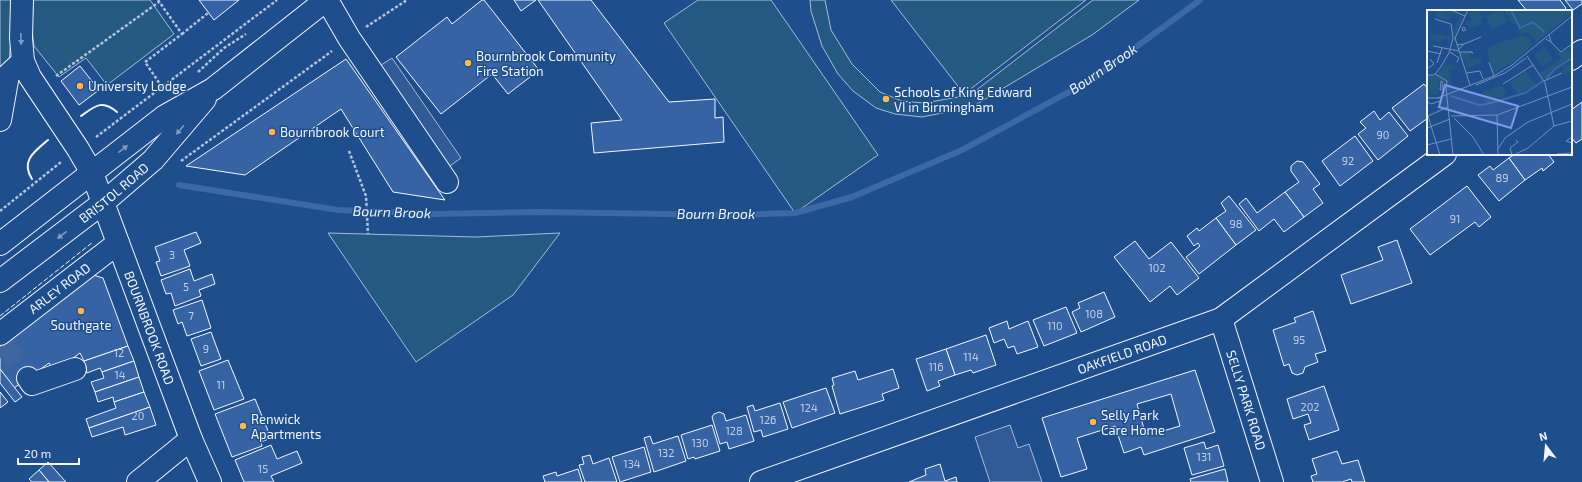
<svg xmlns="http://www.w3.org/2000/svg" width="1582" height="482" font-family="'Exo 2',sans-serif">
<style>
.green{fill:#245a82;stroke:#a8bbd7}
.parking{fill:#305b95;stroke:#a8bbd7}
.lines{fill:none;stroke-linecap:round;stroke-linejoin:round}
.stream{stroke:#3b69a3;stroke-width:6}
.building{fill:#3563a3;stroke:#f2f6ff;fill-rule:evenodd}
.minor-tunnel{stroke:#3f679d;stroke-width:22;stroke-dasharray:22 11;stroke-linecap:butt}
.minor-casing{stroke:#f2f6ff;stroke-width:24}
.highway-casing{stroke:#f2f6ff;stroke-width:24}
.path{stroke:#b3c4dc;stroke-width:2.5;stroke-dasharray:3 2;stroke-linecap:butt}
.minor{stroke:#1f4e8c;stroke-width:22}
.highway{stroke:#1f4e8c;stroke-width:22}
.fence{stroke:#f2f6ff;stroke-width:1;stroke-dasharray:5 2;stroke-linecap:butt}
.wall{stroke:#f2f6ff;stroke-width:2}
.oneway{fill:#7e9ac0}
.poi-dot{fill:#ffb74d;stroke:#1f4e8c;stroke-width:1.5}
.labels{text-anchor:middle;stroke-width:3;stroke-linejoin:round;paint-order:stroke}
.number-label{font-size:11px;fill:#c3d1e8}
.poi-label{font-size:13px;fill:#f2f6ff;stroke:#1f4e8c;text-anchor:start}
.street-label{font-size:13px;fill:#f2f6ff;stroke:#1f4e8c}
.water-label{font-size:14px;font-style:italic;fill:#f2f6ff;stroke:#1f4e8c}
.inset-river{fill:none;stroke:#3b69a3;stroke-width:2}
.inset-road{fill:none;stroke:#7391ba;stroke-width:1}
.view{fill:#7d9aea;fill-opacity:0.15;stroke:#7d9aea;stroke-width:2}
.inset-edge{fill:none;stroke:#f2f6ff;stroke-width:2}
</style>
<rect width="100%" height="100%" fill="#1f4e8c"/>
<g class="green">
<polygon points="0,0 14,0 8,75 0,122"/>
<polygon points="33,0 150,0 174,34 107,85 86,58 59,77 34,46 32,30"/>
<polygon points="698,0 771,0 878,155 795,213 664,23"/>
<polygon points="810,0 825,0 831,30 852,64 880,92 902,101 924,103 970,95 1093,0 1139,0 1092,35 972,107 922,117 895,114 876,108 853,91 838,74 822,46 811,11"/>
<polygon points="891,0 1086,0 964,94"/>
<polygon points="328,233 476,237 560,233 513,295 416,362"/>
</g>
<g class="parking">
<polygon points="392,58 461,158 447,168 378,67"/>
<polygon points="1010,425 1018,448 1029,444 1042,482 990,482 975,437"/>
</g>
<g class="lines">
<polyline class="stream" points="179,185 338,210 437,214 540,212 728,215 795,213 852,197 962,150 1091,80 1200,0"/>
</g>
<g class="building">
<polygon points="199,0 239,0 214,20"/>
<polygon points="482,0 484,0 539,70 508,94 492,74 441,114 396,57 447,17 452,24"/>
<polygon points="514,0 536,0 521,11"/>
<polygon points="538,0 591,0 669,102 715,99 715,118 723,117 724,142 594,153 591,123 622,120"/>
<polygon points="1518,0 1560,0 1566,8 1563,11 1527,11"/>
<polygon points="1565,0 1582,0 1582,4 1573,10"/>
<polygon points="346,59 445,200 393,192 341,109 245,175 186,166"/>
<polygon points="80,66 99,90 79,105 61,81"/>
<polygon points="1424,84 1428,89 1428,118 1410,131 1392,108"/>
<polygon points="1582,102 1582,139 1576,143 1571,137 1571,110"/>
<polygon points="1374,111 1380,120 1389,112 1408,136 1378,160 1358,134 1366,128 1360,122"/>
<polygon points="1355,136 1373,161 1340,186 1322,161"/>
<polygon points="1515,154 1548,154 1554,162 1543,171 1542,168 1525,180 1509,158"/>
<polygon points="1509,158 1525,180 1499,201 1478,175 1490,166 1493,170"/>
<polygon points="1297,161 1303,162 1320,184 1313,189 1323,203 1304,217 1285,192 1299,182 1291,171 1291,166"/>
<polygon points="1467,186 1491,217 1479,227 1475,222 1430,255 1410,229"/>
<polygon points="1285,192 1304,217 1284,232 1274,219 1259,231 1239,204 1246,198 1257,213"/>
<polygon points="1229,196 1256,230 1236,245 1216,218 1226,211 1221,203"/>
<polygon points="1216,218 1236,245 1199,274 1186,257 1200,246 1198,243 1194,246 1187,236 1197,228 1199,231"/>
<polygon points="196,232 201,243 184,250 190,266 161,276 156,262 160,261 155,247"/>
<polygon points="1397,240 1412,283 1351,304 1341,275 1383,260 1378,247"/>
<polygon points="1135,241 1149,259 1171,242 1199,278 1177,295 1170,286 1150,302 1114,257"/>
<polygon points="190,269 194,281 212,274 215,284 199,290 201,296 175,306 171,293 166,294 161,280"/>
<polygon points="93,275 103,278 128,346 84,361 80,353 54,372 49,363 14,388 0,369 0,347"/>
<polygon points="1104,292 1115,317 1081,332 1072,312 1080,308 1078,303"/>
<polygon points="202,300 211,328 187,336 182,322 178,324 173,310"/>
<polygon points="1066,307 1077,333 1044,346 1033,320"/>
<polygon points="1313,311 1326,351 1315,354 1318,362 1305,367 1303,373 1297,375 1292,373 1289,364 1284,366 1273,330 1296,322 1294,318"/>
<polygon points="1007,321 1009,329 1028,321 1038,347 1017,354 1014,346 1008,348 1004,339 994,343 989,328"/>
<polygon points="211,332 221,359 201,366 191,339"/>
<polygon points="986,335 996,365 973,373 971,370 955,375 946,349"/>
<polygon points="128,346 134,361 102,372 100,368 87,373 84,361"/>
<polygon points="946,349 955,375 938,381 940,386 927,391 916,359"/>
<polygon points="228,360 244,399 214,410 199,371"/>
<polygon points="134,361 139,377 95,392 91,382 104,378 102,372"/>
<polygon points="0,369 22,397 15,402 0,383"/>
<polygon points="893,369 899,388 882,394 884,400 840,414 832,386 834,385 832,378 855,371 858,380"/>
<path d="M1195 370 1215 432 1144 455 1141 447 1124 453 1115 426 1077 438 1087 469 1061 477 1042 418ZM1171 394 1180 426 1146 436 1137 404Z"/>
<polygon points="139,377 144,392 114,402 113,397 98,402 95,392"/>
<polygon points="1324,386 1339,430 1309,440 1304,425 1311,423 1308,414 1293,419 1287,399"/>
<polygon points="826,388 835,413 792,428 783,402"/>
<polygon points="0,392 8,402 0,408"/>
<polygon points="144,392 150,407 89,428 86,419 116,408 114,402"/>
<polygon points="255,399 271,438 261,442 262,446 232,457 215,414"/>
<polygon points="780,403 788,429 763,437 761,430 754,432 747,407 753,405 755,411"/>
<polygon points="150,407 156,425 125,435 123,427 92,437 89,428"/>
<polygon points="719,412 724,414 726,421 746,415 754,441 729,449 727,442 720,444 712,417 714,414"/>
<polygon points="712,425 720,451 695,459 694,457 688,459 681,435"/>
<polygon points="650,436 653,444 678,436 686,461 654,472 644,438"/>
<polygon points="1204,442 1206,449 1218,445 1224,466 1192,475 1184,448"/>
<polygon points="271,445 277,459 297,451 302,463 271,476 274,482 244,482 235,460"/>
<polygon points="644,447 651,472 620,482 612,457"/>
<polygon points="1337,451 1342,464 1358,460 1365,482 1352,482 1351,479 1342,482 1313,482 1311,476 1317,474 1312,459"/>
<polygon points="590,455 593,464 609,458 617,482 585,482 579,465 584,464 582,457"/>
<polygon points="48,462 66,482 49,482 39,470"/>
<polygon points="940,464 945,481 956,477 957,482 909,482 926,475 925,469"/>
<polygon points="578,469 582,482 545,482 543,476 556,472 557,476"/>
<polygon points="1225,469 1228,482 1191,482 1190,479"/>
<polygon points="39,470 49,482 32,482 29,479"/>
</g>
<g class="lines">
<polyline class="minor-tunnel" points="4,344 28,378"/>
<g class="minor-casing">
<g id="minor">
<path id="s1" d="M22 0 21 38 23 61 30 77 78 149 92 173 191 439 210 482"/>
<polyline points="327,0 349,38 447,182"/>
<polyline points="1571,59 1582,51"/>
<polyline points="0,120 8,75 23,61"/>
<path id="s2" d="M1221 319 1272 482"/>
<path id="s3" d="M0 334 118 243"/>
<polyline points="28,378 32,384 75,369"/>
<polyline points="138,482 191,439"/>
<path id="s4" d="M761 482 1221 319 1445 154"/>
</g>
</g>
<g class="highway-casing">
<g id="highway">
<polyline points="0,244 165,116 213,89 326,0"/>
<path id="s5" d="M0 281 104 202 153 160 205 99"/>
</g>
</g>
<g class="path">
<polyline points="158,0 182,34 145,62 162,87"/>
<polyline points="366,27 407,0"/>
<polyline points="182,34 208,13"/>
<polyline points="198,72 224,48 246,34"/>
<polyline points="56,76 159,2"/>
<polyline points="96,137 277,0"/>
<polyline points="349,151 366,196 368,234"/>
<polyline points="181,161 332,51"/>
<polyline points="0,211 61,162"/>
</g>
<use href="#minor" class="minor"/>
<use href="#highway" class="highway"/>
<polyline class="fence" points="0,316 93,242"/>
<g class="wall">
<path d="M81 116C95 106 102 99 117 112"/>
<path d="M32 179C20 161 35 151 48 140"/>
</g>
</g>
<defs><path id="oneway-solid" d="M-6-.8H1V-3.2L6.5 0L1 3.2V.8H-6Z"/></defs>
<g class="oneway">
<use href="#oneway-solid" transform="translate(21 39) rotate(88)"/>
<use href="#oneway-solid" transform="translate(180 130) rotate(130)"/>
<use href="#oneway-solid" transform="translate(123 149) rotate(-38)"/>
<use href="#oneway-solid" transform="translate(62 235) rotate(142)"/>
</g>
<g class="poi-dot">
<circle cx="468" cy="63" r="4"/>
<circle cx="80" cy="86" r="4"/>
<circle cx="886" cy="99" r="4"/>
<circle cx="272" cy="132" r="4"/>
<circle cx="81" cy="311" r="4"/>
<circle cx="1093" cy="422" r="4"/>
<circle cx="243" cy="426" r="4"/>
</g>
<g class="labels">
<g class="number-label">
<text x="1383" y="139">90</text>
<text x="1348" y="165">92</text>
<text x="1502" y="182">89</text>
<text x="1455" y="223">91</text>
<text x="1236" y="228">98</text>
<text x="172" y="259">3</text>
<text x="1157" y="272">102</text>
<text x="186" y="291">5</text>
<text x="1094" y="318">108</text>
<text x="191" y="320">7</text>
<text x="1055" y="330">110</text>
<text x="1299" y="344">95</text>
<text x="206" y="353">9</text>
<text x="119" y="357">12</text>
<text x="971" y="361">114</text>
<text x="936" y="371">116</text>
<text x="120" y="379">14</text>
<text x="221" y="389">11</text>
<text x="1310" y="411">202</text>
<text x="809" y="412">124</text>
<text x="138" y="420">20</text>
<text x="768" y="424">126</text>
<text x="734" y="435">128</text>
<text x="700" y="447">130</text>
<text x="666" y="457">132</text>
<text x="1204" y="461">131</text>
<text x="632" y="468">134</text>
<text x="263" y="473">15</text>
</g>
<g class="poi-label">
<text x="476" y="61">Bournbrook Community<tspan x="476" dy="15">Fire Station</tspan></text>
<text x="88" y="91">University Lodge</text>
<text x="894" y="97">Schools of King Edward<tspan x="894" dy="15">VI in Birmingham</tspan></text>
<text x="280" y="137">Bournbrook Court</text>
<text x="81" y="330" text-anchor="middle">Southgate</text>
<text x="1101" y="420">Selly Park<tspan x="1101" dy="15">Care Home</tspan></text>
<text x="251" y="424">Renwick<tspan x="251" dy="15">Apartments</tspan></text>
</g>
<g class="street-label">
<text dy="5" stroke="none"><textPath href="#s5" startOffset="144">BRISTOL ROAD</textPath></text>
<text dy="5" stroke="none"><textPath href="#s3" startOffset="75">ARLEY ROAD</textPath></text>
<text dy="5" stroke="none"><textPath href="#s1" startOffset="358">BOURNBROOK ROAD</textPath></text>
<text dy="5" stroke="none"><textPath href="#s4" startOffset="383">OAKFIELD ROAD</textPath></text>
<text dy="5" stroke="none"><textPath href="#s2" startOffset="85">SELLY PARK ROAD</textPath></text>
</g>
<g class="water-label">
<text transform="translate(1103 69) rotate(-34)" y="5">Bourn Brook</text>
<text transform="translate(392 212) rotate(2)" y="5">Bourn Brook</text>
<text x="716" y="219">Bourn Brook</text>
</g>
</g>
<g transform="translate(1427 10)">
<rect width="145" height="145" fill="#1f4e8c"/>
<path d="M10 0H21L19 9 9 8ZM50 0 57 8 53 10 55 14 42 19 39 12 45 9 42 4ZM75 0 81 12 65 19 59 6ZM77 0H145V3L110 32 100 22 97 24 93 23 89 13H84ZM23 1 36 8 28 26 29 32H26L27 19 33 7 24 3 23 11 20 9ZM4 23 21 26 22 24 24 31 17 28 13 32 3 30ZM94 25 101 27 106 35 86 52 66 63 60 38ZM121 31 132 41 137 42 141 39 145 44V49L130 57 117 70 112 64 134 48ZM117 37 121 43 116 47 122 43 126 49 115 57 107 45ZM42 42 43 49 56 47 53 53 40 58 34 43ZM23 53 28 57 37 56 21 60 26 79H20L19 75 16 82 17 71H12L11 85 2 84 3 69 0 79V66H9L13 60 17 61 14 59 16 55 21 56ZM145 53V62L137 65 134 56ZM99 61 109 75 108 78 91 85 83 72ZM74 75 79 81 77 86 61 92 57 91 56 82Z" fill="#245a82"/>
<path class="inset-river" d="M84 0 93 18 106 12 117 22M119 69 128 59 145 48M24 86 52 95 60 94 98 83 116 71"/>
<path class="inset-road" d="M24 0 38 6M41 0 28 28 43 75M37 17 39 20 36 21 35 18ZM119 29 124 32 122 25M124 32 134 42 145 34M37 34 54 27M30 35 37 34 32 39M6 36 32 41M0 41 14 44M23 42 32 48 30 52M33 43 34 42H45L46 43 43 42M100 46 118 73 127 116M62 52 67 66M10 53 15 38M0 59 7 54 3 49M40 63 53 61 56 69M8 64 20 71 19 78 26 145M0 65H7L13 58 22 43 26 28 24 14 8 9M117 71 135 63M76 74 106 55M49 75 78 63 99 48M15 78 16 72 14 71 13 80 18 78M0 88H13M11 88 67 66 85 55 145 6M1 92 4 94 13 91M0 103 13 145M70 105 71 145M1 106 21 97M24 106 70 105 145 77M27 108 46 127 57 145M0 118 23 109M145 127 139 131 145 133M0 135 24 129M71 139 78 128 101 112 145 94M130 144 144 143M85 145 83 138 91 132 89 130M87 145 101 138 127 116 145 111"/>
<path class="view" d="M18 75 91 96 84 118 12 97Z"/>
<rect width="145" height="145" class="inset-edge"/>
</g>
<g transform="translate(1546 446) rotate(344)" stroke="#1f4e8c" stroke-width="3" paint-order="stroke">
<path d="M0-3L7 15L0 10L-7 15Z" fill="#f2f6ff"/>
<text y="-6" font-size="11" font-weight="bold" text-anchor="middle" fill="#f2f6ff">N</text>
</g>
<path d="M18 458v6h61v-6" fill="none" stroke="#f2f6ff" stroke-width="2"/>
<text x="24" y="458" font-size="12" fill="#f2f6ff" stroke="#1f4e8c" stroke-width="3" paint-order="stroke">20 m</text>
</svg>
